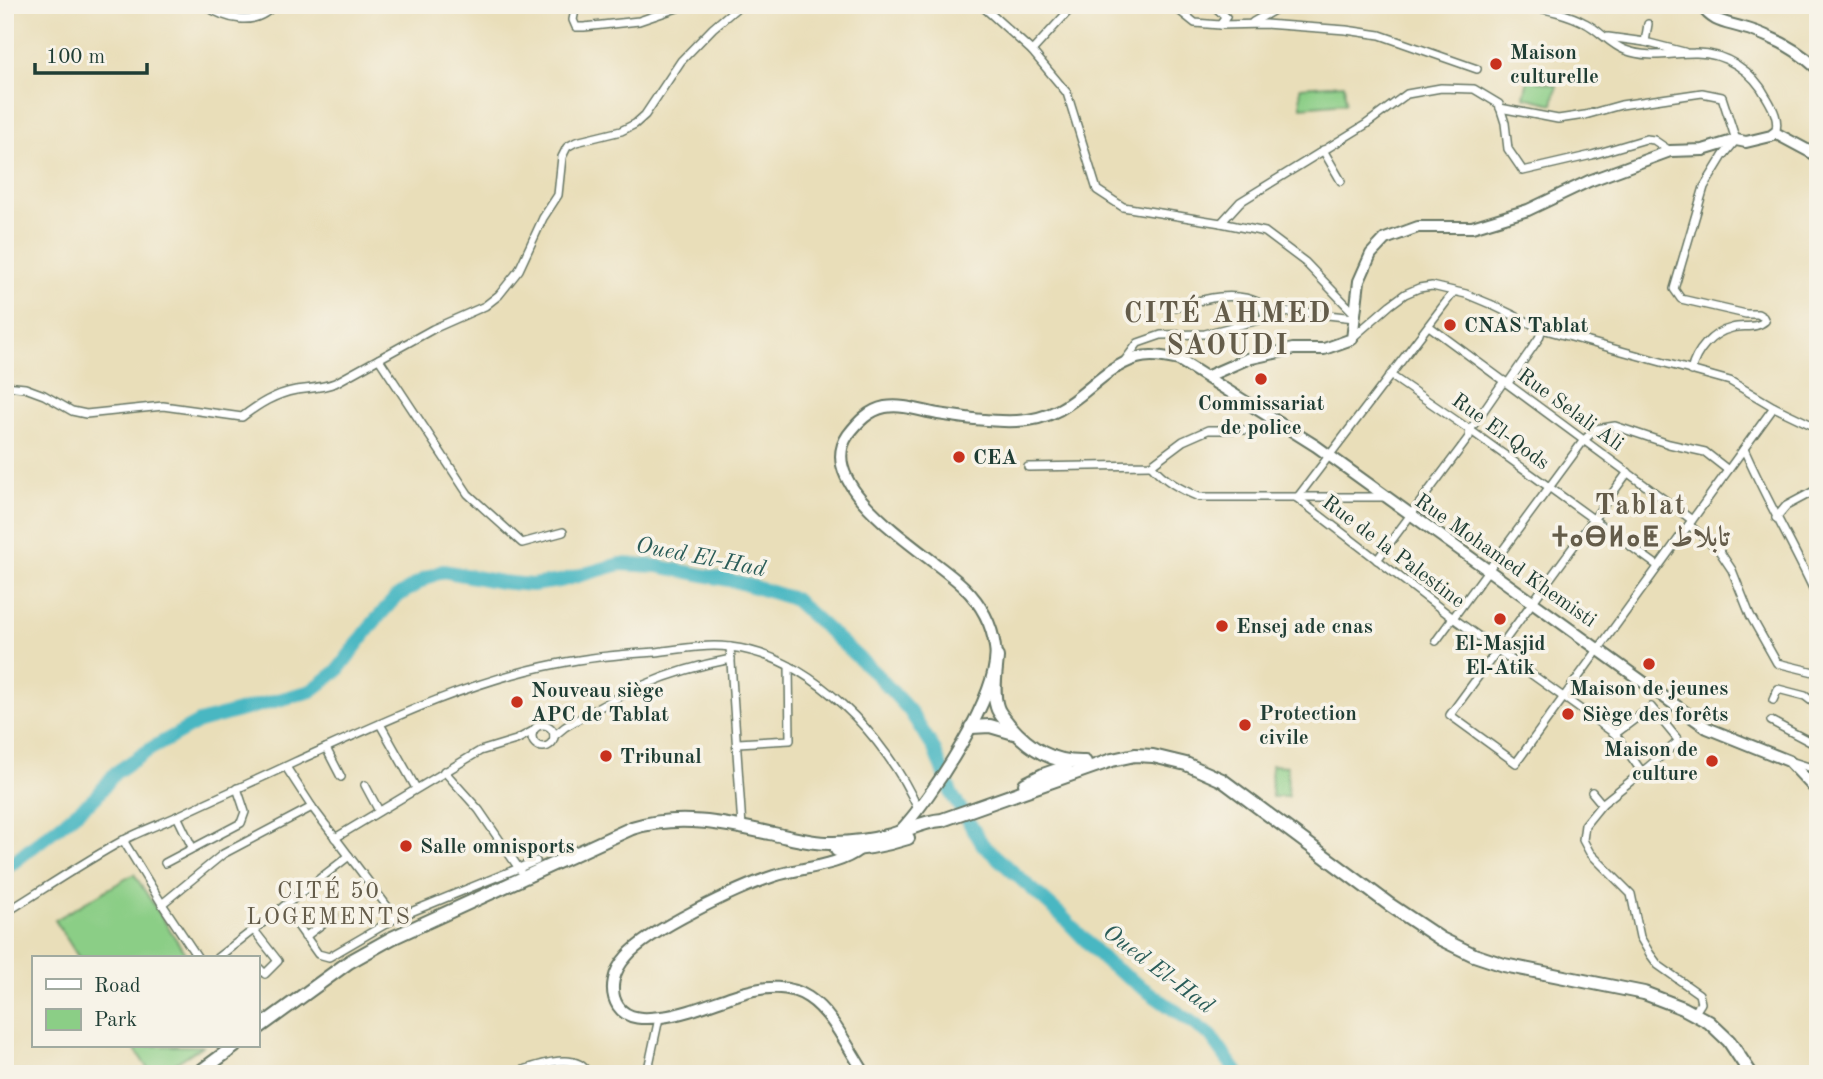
<svg xmlns="http://www.w3.org/2000/svg" width="1823" height="1079" font-family="'Old Standard TT',Amiri,'Noto Sans Tifinagh',serif">
<style>
.green{fill:#8bce86;stroke:#55865d;stroke-width:2}
.lines{fill:none;stroke-linecap:round;stroke-linejoin:round}
.river{stroke:#48b7c2;stroke-width:14}
.street-casing{stroke:#667563;stroke-width:10}
.secondary-casing{stroke:#667563;stroke-width:14}
.primary-casing{stroke:#667563;stroke-width:16}
.street{stroke:#fff;stroke-width:7}
.secondary{stroke:#fff;stroke-width:10}
.primary{stroke:#fff;stroke-width:12}
.poi-dot{fill:#c8321e;stroke:#f7f3e8;stroke-width:2.5}
.labels{text-anchor:middle;stroke-width:7;stroke-linejoin:round;paint-order:stroke}
.poi-label{font-size:21px;font-weight:bold;fill:#1f3d34;stroke:#f7f3e8;text-anchor:start}
.street-label{font-size:21px;fill:#1f3d34;stroke:#f7f3e8}
.water-label{font-size:23px;font-style:italic;fill:#295c58;stroke:#f7f3e8}
.neighbourhood-label{font-size:23px;letter-spacing:2px;fill:#645c4a;stroke:#f7f3e8}
.district-label{font-size:28px;font-weight:bold;letter-spacing:2px;fill:#645c4a;stroke:#f7f3e8}
</style>
<rect width="100%" height="100%" fill="#f7f3e8"/>
<filter id="ink" filterUnits="userSpaceOnUse"><feTurbulence type="fractalNoise" baseFrequency=".0143" numOctaves="2"/><feDisplacementMap in="SourceGraphic" scale="14" xChannelSelector="R" yChannelSelector="G"/><feConvolveMatrix kernelMatrix="1 2 1 2 8 2 1 2 1" color-interpolation-filters="sRGB"/></filter>
<filter id="wash" filterUnits="userSpaceOnUse"><feTurbulence type="fractalNoise" baseFrequency=".00686" numOctaves="4" result="noise"/><feDisplacementMap in="SourceGraphic" scale="28" xChannelSelector="R" yChannelSelector="G"/><feGaussianBlur stdDeviation="1.57" result="paint"/><feColorMatrix in="noise" values="0 0 0 0 0 0 0 0 0 0 0 0 0 0 0 0 0 1.4 0 .05"/><feComposite in="paint" operator="in"/></filter>
<g filter="url(#wash)">
<rect width="100%" height="100%" fill="#e9deb9"/>
<g class="green">
<polygon points="1528,79 1557,85 1553,104 1524,97"/>
<polygon points="1344,84 1346,103 1301,107 1300,87"/>
<polygon points="1271,765 1287,766 1288,797 1272,797"/>
<polygon points="134,874 188,958 79,958 55,920"/>
<polygon points="133,1046 202,1046 159,1074 151,1074"/>
</g>
<g class="lines">
<polyline class="river" points="5,869 96,797 115,773 152,748 199,722 311,691 337,671 374,622 395,598 426,578 443,571 501,582 532,585 560,581 620,564 657,566 738,582 794,599 877,675 909,710 934,749 952,795 983,845 1061,915 1107,963 1210,1035 1238,1074"/>
</g>
</g>
<g filter="url(#ink)">
<g class="lines">
<g class="street-casing">
<g id="street">
<path d="M204 5C226 19 254 28 274 5"/>
<polyline points="576,5 573,20 576,27 584,27 639,21 686,5"/>
<polyline points="981,5 1032,51"/>
<polyline points="1074,5 1032,51 1067,93 1097,190 1123,207 1221,223"/>
<polyline points="1213,5 1226,17 1220,25 1265,24 1346,30 1380,35 1477,69"/>
<path d="M1524 5C1544 9 1567 13 1585 23 1599 30 1611 45 1625 50 1648 59 1670 53 1694 53 1725 52 1753 71 1767 98 1773 108 1780 121 1775 133"/>
<polyline points="1175,7 1195,23 1220,25"/>
<polyline points="1253,22 1283,5"/>
<polyline points="1648,24 1645,42 1684,52"/>
<polyline points="1608,37 1645,42"/>
<path d="M1500 108 1558 119 1585 115 1621 105 1702 93 1722 97 1736 140 1723 156 1704 187 1674 289 1681 299 1746 314H1758L1763 317 1765 321C1756 329 1743 325 1732 328 1711 333 1696 351 1691 371"/>
<polyline points="1323,150 1341,181"/>
<path d="M1168 309C1198 301 1231 289 1260 303L1266 318"/>
<polyline points="1355,314 1305,262 1265,232 1221,223 1240,202 1365,125 1407,94 1441,88 1474,89 1499,104 1505,123 1508,149 1523,171 1592,155 1646,139 1654,140 1670,151"/>
<polyline points="1429,326 1692,520"/>
<polyline points="1352,338 1390,305 1405,294 1419,288 1432,286 1466,294 1490,304 1542,329 1730,381 1774,407 1818,428"/>
<polyline points="379,359 468,494 522,543 563,532"/>
<polyline points="1123,363 1138,343 1161,335 1205,334 1293,311 1354,318"/>
<polyline points="1390,375 1470,430 1658,566"/>
<polyline points="1508,383 1539,338 1542,329"/>
<path d="M5 386 25 388 44 395 72 411 86 414 163 406 242 417C259 404 275 394 296 390 310 388 322 388 335 383L433 329 485 306 499 295 519 270 543 218 558 195 562 157 567 147 576 142 621 131 635 124 645 115 681 61 713 28 740 5"/>
<path d="M1744 449C1766 500 1795 548 1818 599"/>
<path d="M1151 465C1165 481 1180 489 1199 497H1384"/>
<polyline points="1028,467 1151,465 1183,441 1208,430 1271,430 1285,425"/>
<polyline points="1628,472 1450,715 1516,763 1774,407"/>
<polyline points="1297,498 1453,618 1615,734 1642,772 1602,804 1592,792"/>
<polyline points="1297,498 1453,293"/>
<polyline points="1776,518 1786,506 1818,489"/>
<polyline points="1689,525 1718,549 1732,570 1750,615 1777,663 1818,673"/>
<polyline points="1377,560 1469,437 1470,430 1504,381"/>
<polyline points="1436,641 1584,440 1596,429 1615,426 1669,444 1705,452 1728,470"/>
<polyline points="730,647 742,827"/>
<polyline points="1773,700 1778,689 1805,696 1818,706"/>
<polyline points="1771,721 1818,746"/>
<polyline points="380,724 416,788"/>
<circle cx="543" cy="736" r="11"/>
<polyline points="1615,734 1651,707 1679,741 1642,772"/>
<path d="M554 736 565 727C624 692 663 672 731 659"/>
<polyline points="738,743 790,740 789,666"/>
<polyline points="326,748 341,777"/>
<polyline points="1790,761 1818,770"/>
<polyline points="286,767 312,807 396,918"/>
<polyline points="444,771 479,810 520,870"/>
<polyline points="365,785 379,811"/>
<polyline points="1602,804 1585,825 1583,840 1590,853 1631,894 1640,937 1650,954 1658,965 1699,994 1701,1003 1694,1014"/>
<polyline points="177,816 192,847"/>
<polyline points="335,838 480,751 516,740 533,731"/>
<polyline points="123,840 162,904"/>
<polyline points="165,863 241,823 245,812 237,788"/>
<polyline points="284,906 318,954 329,957 396,918 536,861"/>
<path d="M5 913C44 889 82 863 122 841 140 831 161 824 180 815 218 797 257 780 295 762 379 724 465 682 556 664 589 657 623 654 656 652 680 649 706 644 730 647 811 656 887 738 918 809"/>
<polyline points="253,929 278,961 265,974 257,966"/>
<polyline points="305,937 334,915"/>
<polyline points="198,958 162,904 223,854 312,807"/>
<polyline points="217,958 349,856"/>
<path d="M512 1074C531 1068 577 1048 588 1074"/>
<polyline points="647,1074 659,1018"/>
</g>
</g>
<g class="secondary-casing">
<g id="secondary">
<path d="M1701 5C1713 23 1725 22 1744 28 1753 30 1762 34 1771 38 1788 45 1804 56 1818 69"/>
<polyline points="1208,376 1247,359 1293,349 1324,349 1352,339 1359,281 1371,254 1385,239 1418,227 1472,227 1528,210 1589,181 1670,151 1703,150 1736,140 1746,142 1771,136 1775,133 1818,156"/>
<path d="M899 832C930 800 1003 691 995 647 992 624 980 603 964 587 933 556 811 488 848 435 858 422 869 410 885 407 904 404 920 411 938 414 964 418 990 422 1017 421 1076 419 1091 372 1137 358 1151 354 1165 357 1179 360L1316 446 1707 728 1789 761 1818 792"/>
<path d="M860 849C837 867 802 867 774 876 740 887 648 930 626 957 614 970 608 990 618 1006 627 1020 646 1019 661 1017 686 1014 709 1004 733 996 813 968 828 1015 865 1074"/>
</g>
</g>
<g class="primary-casing">
<g id="primary">
<path d="M997 657C996 672 992 692 997 707 999 714 1005 719 1009 725 1030 749 1052 763 1085 762"/>
<polyline points="971,727 990,726 1014,733"/>
<polyline points="1025,784 1043,775 1066,767"/>
<path d="M837 850C863 850 883 846 908 838"/>
<path d="M257 1029 349 962 392 938 632 828C677 814 724 823 769 833 790 837 812 844 833 843 852 843 872 840 891 835 908 830 924 821 942 820L1112 760 1135 755 1153 756 1186 764 1222 780 1390 905 1441 939 1474 955 1504 965 1644 993 1683 1008 1709 1022 1729 1041 1751 1074"/>
<polyline points="197,1074 235,1046"/>
</g>
</g>
<use href="#street" class="street"/>
<use href="#secondary" class="secondary"/>
<use href="#primary" class="primary"/>
</g>
</g>
<g class="poi-dot">
<circle cx="1496" cy="64" r="7"/>
<circle cx="1450" cy="325" r="7"/>
<circle cx="1261" cy="379" r="7"/>
<circle cx="959" cy="457" r="7"/>
<circle cx="1500" cy="619" r="7"/>
<circle cx="1222" cy="626" r="7"/>
<circle cx="1649" cy="664" r="7"/>
<circle cx="517" cy="702" r="7"/>
<circle cx="1568" cy="714" r="7"/>
<circle cx="1245" cy="725" r="7"/>
<circle cx="606" cy="756" r="7"/>
<circle cx="1712" cy="761" r="7"/>
<circle cx="406" cy="846" r="7"/>
</g>
<g class="labels">
<g class="poi-label">
<text x="1510" y="59">Maison<tspan x="1510" dy="24">culturelle</tspan></text>
<text x="1464" y="332">CNAS Tablat</text>
<text x="1261" y="410" text-anchor="middle">Commissariat<tspan x="1261" dy="24">de police</tspan></text>
<text x="973" y="464">CEA</text>
<text x="1236" y="633">Ensej ade cnas</text>
<text x="1500" y="650" text-anchor="middle">El-Masjid<tspan x="1500" dy="24">El-Atik</tspan></text>
<text x="1649" y="695" text-anchor="middle">Maison de jeunes</text>
<text x="531" y="697">Nouveau siège<tspan x="531" dy="24">APC de Tablat</tspan></text>
<text x="1259" y="720">Protection<tspan x="1259" dy="24">civile</tspan></text>
<text x="1582" y="721">Siège des forêts</text>
<text x="1698" y="756" text-anchor="end">Maison de<tspan x="1698" dy="24">culture</tspan></text>
<text x="620" y="763">Tribunal</text>
<text x="420" y="853">Salle omnisports</text>
</g>
<g class="street-label">
<text transform="translate(1571 409) rotate(36)" y="7">Rue Selali Ali</text>
<text transform="translate(1501 431) rotate(36)" y="7">Rue El-Qods</text>
<text transform="translate(1394 551) rotate(37)" y="7">Rue de la Palestine</text>
<text transform="translate(1506 560) rotate(35)" y="7">Rue Mohamed Khemisti</text>
</g>
<g class="water-label">
<text transform="translate(701 556) rotate(11)" y="8">Oued El-Had</text>
<text transform="translate(1159 968) rotate(37)" y="8">Oued El-Had</text>
</g>
<g class="neighbourhood-label">
<text x="329" y="898">CITÉ 50<tspan x="329" dy="26">LOGEMENTS</tspan></text>
</g>
<g class="district-label">
<text x="1228" y="322">CITÉ AHMED<tspan x="1228" dy="32">SAOUDI</tspan></text>
<text x="1641" y="514">Tablat<tspan x="1641" dy="32">ⵜⴰⴱⵍⴰⵟ تابلاط</tspan></text>
</g>
</g>
<rect width="1823" height="1079" fill="none" stroke="#f7f3e8" stroke-width="28"/>
<rect x="32" y="956" width="228" height="91" fill="#f7f3e8" stroke="#a1aaa0" stroke-width="2"/>
<rect x="46" y="979" width="35" height="10" fill="#ffffff" stroke="#a1aaa0" stroke-width="2"/>
<text x="94" y="992" font-size="21" fill="#1f3d34">Road</text>
<rect x="46" y="1009" width="35" height="21" fill="#8bce86" stroke="#a1aaa0" stroke-width="2"/>
<text x="94" y="1026" font-size="21" fill="#1f3d34">Park</text>
<path d="M35 63v10h112v-10" fill="none" stroke="#1f3d34" stroke-width="3.5"/>
<text x="46" y="63" font-size="21" fill="#1f3d34" stroke="#f7f3e8" stroke-width="5" paint-order="stroke">100 m</text>
</svg>
